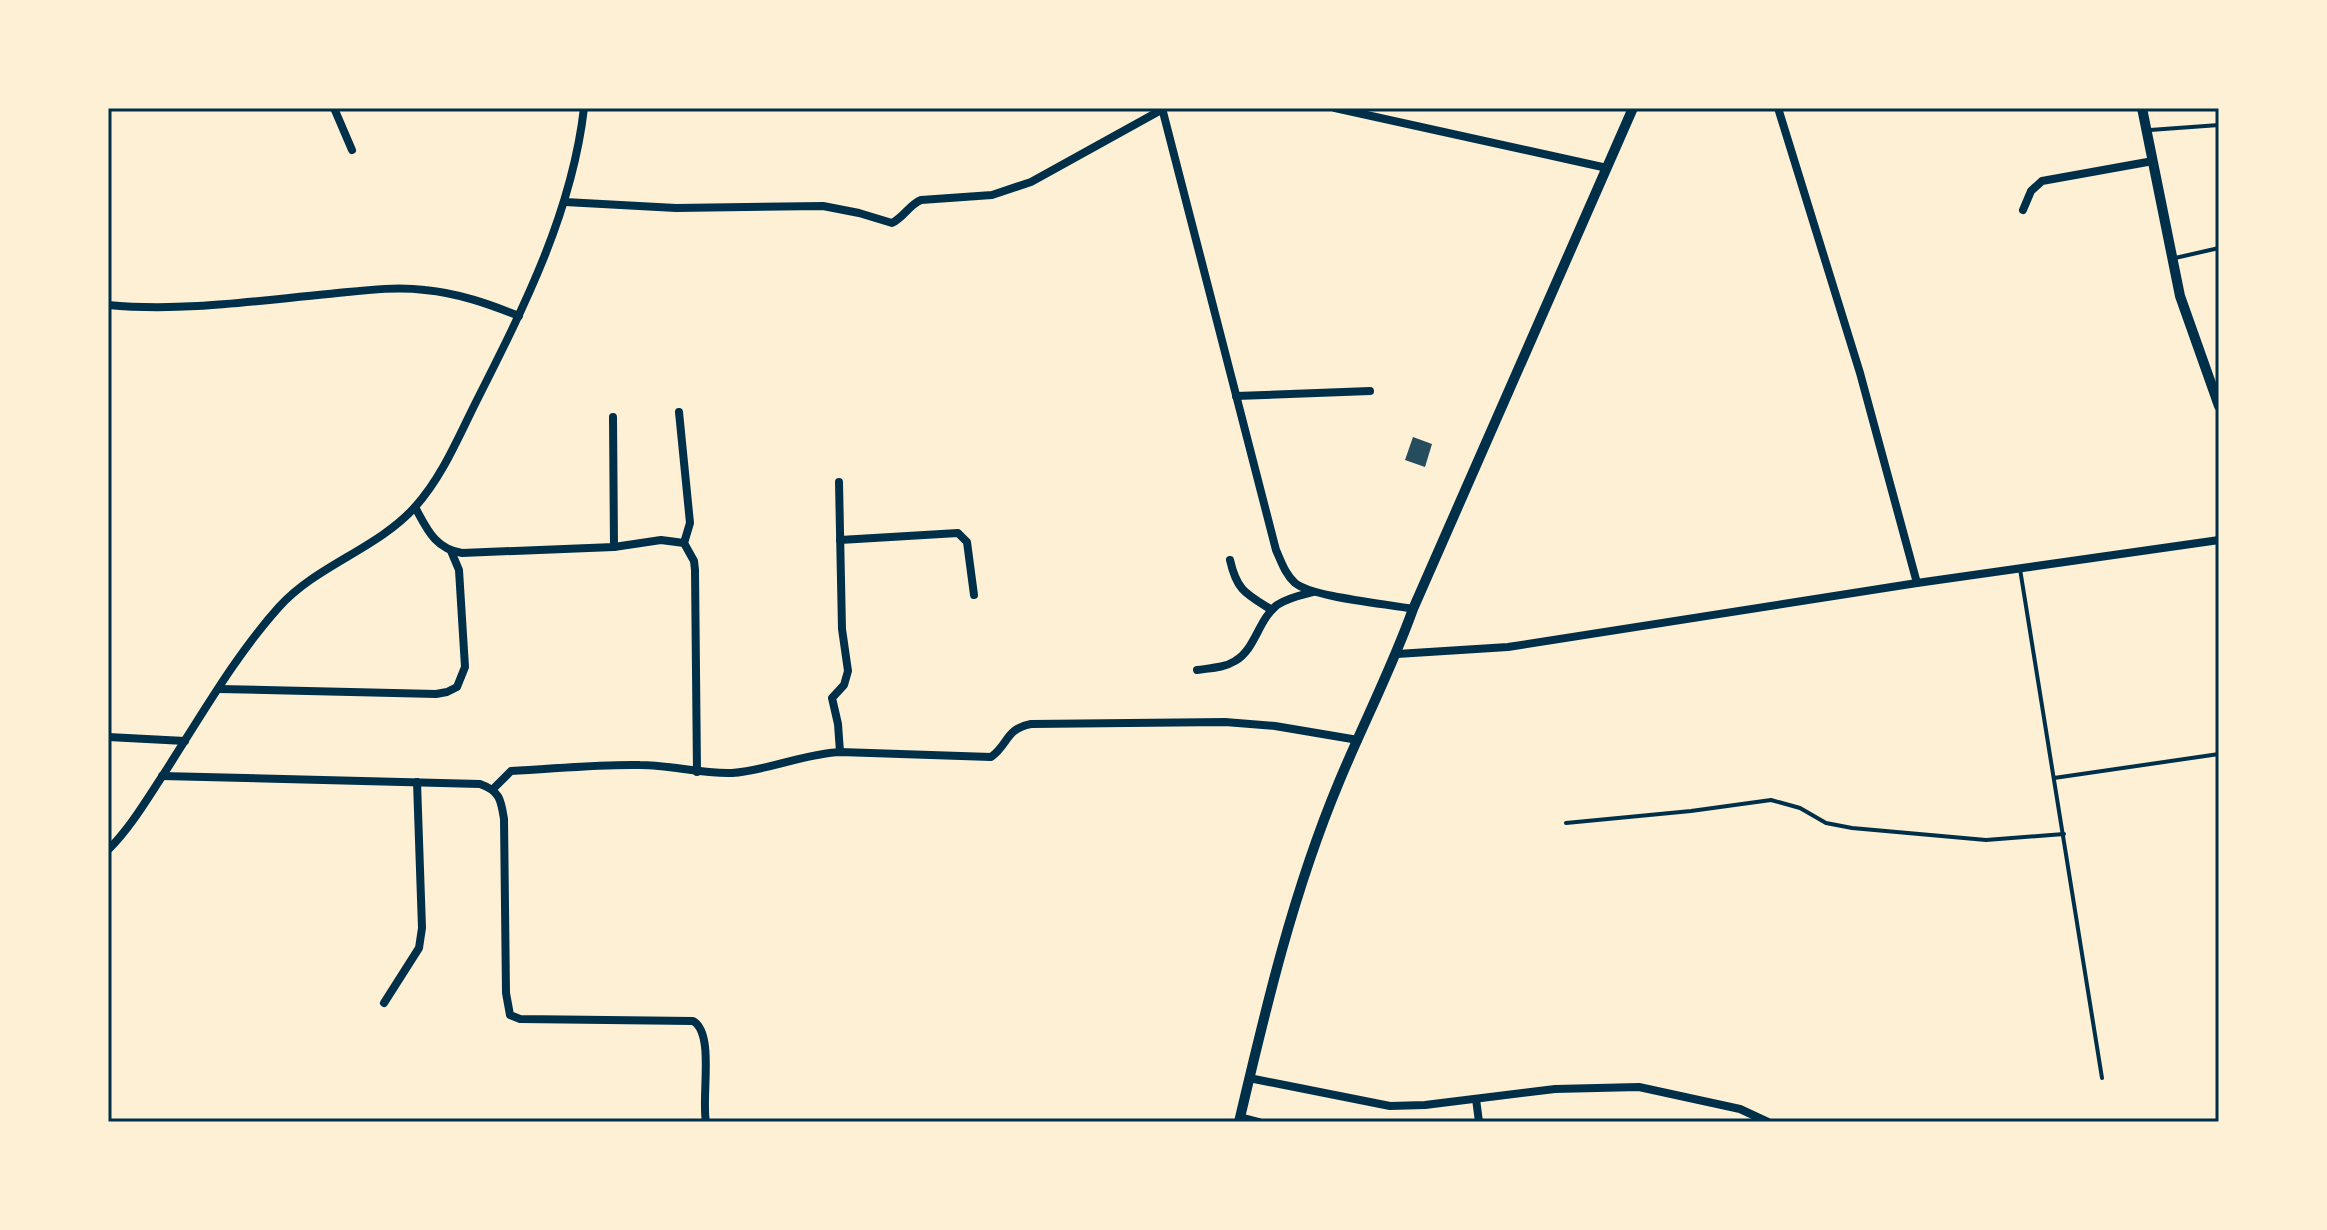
<svg xmlns="http://www.w3.org/2000/svg" width="2327" height="1230" font-family="'Public Sans',sans-serif">
<style>
.building{fill:#264d5e}
.lines{fill:none;stroke-linecap:round;stroke-linejoin:round}
.service{stroke:#003049;stroke-width:4}
.minor{stroke:#003049;stroke-width:8}
.tertiary{stroke:#003049;stroke-width:10}
.neatline{fill:none;stroke:#003049;stroke-width:3}
</style>
<rect width="100%" height="100%" fill="#fdf0d5"/>
<polygon class="building" points="1413,437 1432,444 1425,467 1405,460"/>
<g class="lines">
<g class="service">
<polyline points="2150,130 2219,125"/>
<polyline points="2175,258 2219,248"/>
<polyline points="2020,569 2102,1078"/>
<polyline points="2054,778 2219,754"/>
<polyline points="1566,823 1691,811 1771,800 1800,808 1826,823 1852,828 1986,840 2064,834"/>
</g>
<g class="minor">
<polyline points="334,108 352,150"/>
<path d="M1162 108 1276 550C1281 561 1285 574 1295 583 1312 597 1388 604 1413 609"/>
<polyline points="1335,108 1607,168"/>
<polyline points="1778,108 1860,373 1917,583"/>
<path d="M565 202 676 208 823 206 859 213 892 223C904 217 909 205 921 200L992 195 1031 182 1163 109"/>
<polyline points="2023,210 2031,191 2042,181 2153,161"/>
<path d="M108 305C181 312 254 301 328 294 360 291 393 286 425 290 458 293 489 304 519 316"/>
<polyline points="1236,396 1370,391"/>
<polyline points="679,412 690,523 684,543"/>
<polyline points="613,417 614,547"/>
<polyline points="839,482 842,629 848,671 844,685 832,698 838,724 840,752"/>
<path d="M415 507C427 529 435 549 462 553L614 547 661 540 684 543 694 561 695 570 697 772"/>
<polyline points="840,540 958,533 967,542 974,595"/>
<path d="M1230 560C1237 591 1246 594 1272 610"/>
<polyline points="1397,654 1508,647 1917,583 2219,540"/>
<path d="M1197 670C1210 668 1224 668 1235 661 1255 650 1258 620 1277 605 1287 598 1301 595 1313 592"/>
<polyline points="219,689 436,694 447,692 457,687 465,667 459,570 451,551"/>
<polyline points="108,737 185,741"/>
<path d="M162 776 480 784C500 791 501 800 504 819L506 993 510 1015 520 1019 693 1021C715 1033 701 1097 706 1122"/>
<path d="M493 789 511 771C554 769 597 764 640 765 671 765 701 774 732 773 769 770 803 754 840 752L991 757C1009 744 1005 729 1031 724L1225 722 1275 726 1358 740"/>
<path d="M108 850C131 827 147 799 165 772 201 716 235 656 279 607 317 565 377 549 415 507 442 477 458 438 476 402 523 309 572 213 584 108"/>
<polyline points="384,1003 419,948 422,928 417,782"/>
<polyline points="1249,1078 1390,1106 1425,1105 1555,1089 1639,1087 1740,1109 1768,1122"/>
<polyline points="1476,1099 1479,1122"/>
<polyline points="1240,1117 1259,1122"/>
</g>
<g class="tertiary">
<polyline points="2142,108 2180,296 2219,406"/>
<path d="M1239 1122C1266 1007 1293 892 1339 782 1363 724 1392 668 1413 609L1633 108"/>
</g>
</g>
<rect width="2327" height="1230" fill="none" stroke="#fdf0d5" stroke-width="220"/>
<rect x="110" y="110" width="2107" height="1010" class="neatline"/>
</svg>
